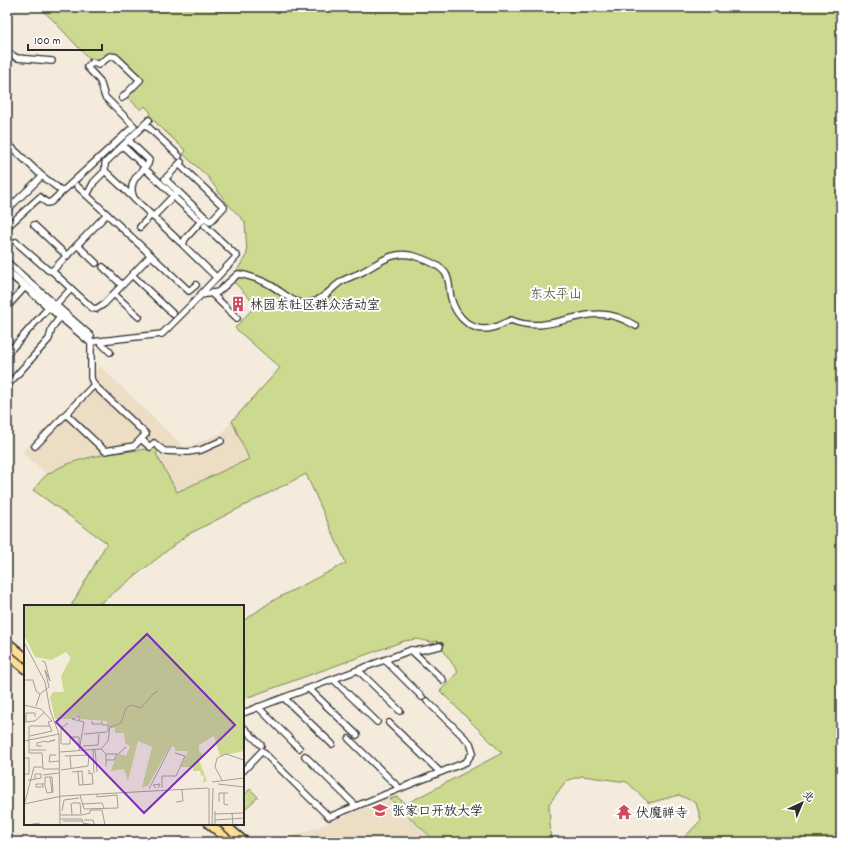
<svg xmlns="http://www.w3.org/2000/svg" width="848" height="849" font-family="Dekko,'LXGW WenKai TC',sans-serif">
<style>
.built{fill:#ecddc5}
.green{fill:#cbda8e;stroke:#7b825c}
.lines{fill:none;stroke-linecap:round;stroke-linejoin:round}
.minor-casing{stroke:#2b2b2b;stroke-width:8}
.tertiary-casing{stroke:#2b2b2b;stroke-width:10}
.primary-casing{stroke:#2b2b2b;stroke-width:11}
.minor{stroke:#fff;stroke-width:5.5}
.tertiary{stroke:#fff;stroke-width:7}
.primary{stroke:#fedd96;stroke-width:8}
.labels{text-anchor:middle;stroke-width:4;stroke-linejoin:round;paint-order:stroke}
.park-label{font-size:13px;fill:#5b6049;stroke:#fff}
.poi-label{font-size:13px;fill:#2b2b2b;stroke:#fff;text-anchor:start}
.inset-road{fill:none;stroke:#a49e96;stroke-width:1}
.view{fill:#7b2cbf;fill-opacity:0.15;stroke:#7b2cbf;stroke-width:2}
.inset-edge{fill:none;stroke:#2b2b2b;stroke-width:2}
</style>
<rect width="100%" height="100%" fill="#f4ebdd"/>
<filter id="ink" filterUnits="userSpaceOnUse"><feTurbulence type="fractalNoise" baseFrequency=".025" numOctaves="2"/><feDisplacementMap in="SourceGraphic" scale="8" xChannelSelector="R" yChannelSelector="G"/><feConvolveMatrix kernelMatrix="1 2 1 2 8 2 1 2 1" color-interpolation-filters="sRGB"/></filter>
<g filter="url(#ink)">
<g class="built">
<polygon points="100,366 185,448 222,433 232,421 249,459 177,492 156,454 80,459 47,475 22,452 87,386 86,381"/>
<polygon points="389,798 434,842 278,842 331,822"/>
</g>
<g class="green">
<path d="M38 7H841V842H680L701 820 696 803 679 795 649 803 627 782 582 776 566 781 549 804 551 842H436L390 799 397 797 406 804 502 753 440 691 458 672 437 641 431 642 417 639 404 641 243 699V621L272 601 346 563 306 474 187 535 102 602 93 606H71L107 543 33 490C38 485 42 478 48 474 79 454 120 453 155 448L158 451 156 454 177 492 249 459 232 421 280 368 235 328 256 305 234 282 236 272 247 254 245 222 226 202 208 177 183 154 186 151 149 116 151 113 145 106 141 110 127 97 142 80 115 53 91 61 51 18Z"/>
<polygon points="250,789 258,797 244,810 243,796"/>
</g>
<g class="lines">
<g class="minor-casing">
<g id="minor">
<polyline points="7,52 17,58 52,61"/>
<polyline points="145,124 179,156"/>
<path d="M128 140 149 160 148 164C138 175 126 183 135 200"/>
<polyline points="7,143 42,176 7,210"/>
<polyline points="123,146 142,164"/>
<polyline points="179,164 224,207 210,222 165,179 181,162"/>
<polyline points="144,168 171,193"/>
<polyline points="105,171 122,187"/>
<polyline points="42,176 62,191"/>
<polyline points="77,186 189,291 196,285"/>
<polyline points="125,190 180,242"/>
<polyline points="87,195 94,182 105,171 105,163 149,120"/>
<polyline points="173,196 198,219"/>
<polyline points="153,217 177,192"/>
<polyline points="205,217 185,239 183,245 216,277"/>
<polyline points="34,225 67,256"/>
<polyline points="7,227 40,197 47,203 51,202 134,126 105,97 100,81 87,67 92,62 98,65 110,56 116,57 140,80 122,98"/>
<polyline points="140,227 151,215"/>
<polyline points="16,242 48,270 52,271 92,308 96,309 104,304 151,255"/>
<polyline points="77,245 96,263"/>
<polyline points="7,262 91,336"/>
<polyline points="103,267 122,285"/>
<polyline points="52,271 107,214"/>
<polyline points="132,275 173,314"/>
<polyline points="211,293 237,318"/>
<polyline points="114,294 139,317"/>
<polyline points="201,294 237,256 205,226"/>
<polyline points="56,305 71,289"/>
<polyline points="7,307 25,287"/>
<polyline points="102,344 110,352"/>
<polyline points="7,354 49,307"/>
<polyline points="7,386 49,339 52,328 60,317"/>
<polyline points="66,414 105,451 134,446 146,434 94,385"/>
<polyline points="141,439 150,447 154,443 164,451 188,452 201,450 221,441"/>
<path d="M35 446 94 385 91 378V342L162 334 201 295 218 292 238 274C248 275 264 281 272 286 285 294 297 308 313 302 326 298 331 288 342 281 349 277 357 275 364 271 380 262 394 250 414 256 424 259 440 265 446 274 450 281 449 290 451 298 456 317 473 335 495 327 501 325 506 322 511 320 557 339 587 294 636 326"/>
<polyline points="411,650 443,680"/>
<polyline points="386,661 422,697"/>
<polyline points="359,671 400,711"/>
<polyline points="334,680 377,722"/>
<polyline points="309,689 357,735"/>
<polyline points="284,698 332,744"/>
<polyline points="258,707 299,748"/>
<polyline points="243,713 411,650 422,650 440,646"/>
<polyline points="389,723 440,772"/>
<polyline points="243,727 261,745"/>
<polyline points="349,739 399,788"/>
<polyline points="305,756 356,806"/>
<polyline points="243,771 262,751 329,817 466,762 473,752 470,743 427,701"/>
</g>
</g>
<g class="tertiary-casing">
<polyline id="tertiary" points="7,271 91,342"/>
</g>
<g class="primary-casing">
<g id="primary">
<polyline points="7,642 25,657"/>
<polyline points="7,654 25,669"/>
<polyline points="209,824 231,842"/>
<polyline points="224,824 245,842"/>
</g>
</g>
<use href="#minor" class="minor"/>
<use href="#tertiary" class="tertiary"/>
<use href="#primary" class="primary"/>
</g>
</g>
<defs>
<g id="building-bare" transform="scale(1.2)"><path d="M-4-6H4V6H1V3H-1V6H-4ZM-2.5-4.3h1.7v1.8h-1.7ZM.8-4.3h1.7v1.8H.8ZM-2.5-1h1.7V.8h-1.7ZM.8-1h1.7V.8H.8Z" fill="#d1495b" stroke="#fff" stroke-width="2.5" paint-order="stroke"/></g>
<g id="school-bare" transform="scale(1.2)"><path d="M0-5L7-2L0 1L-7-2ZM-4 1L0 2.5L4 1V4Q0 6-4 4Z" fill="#d1495b" stroke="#fff" stroke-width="2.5" paint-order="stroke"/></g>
<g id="temple-bare" transform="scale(1.2)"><path d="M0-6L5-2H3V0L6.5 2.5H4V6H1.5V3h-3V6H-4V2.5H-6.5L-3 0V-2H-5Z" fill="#d1495b" stroke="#fff" stroke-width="2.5" paint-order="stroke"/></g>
</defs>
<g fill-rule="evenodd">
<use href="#building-bare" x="238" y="304"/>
<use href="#school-bare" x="380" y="810"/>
<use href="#temple-bare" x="624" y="812"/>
</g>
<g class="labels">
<g class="park-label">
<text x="556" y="298">东太平山</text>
</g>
<g class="poi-label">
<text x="250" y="309">林园东社区群众活动室</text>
<text x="392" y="815">张家口开放大学</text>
<text x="636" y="817">伏魔禅寺</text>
</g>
</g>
<g transform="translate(24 605)">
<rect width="220" height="220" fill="#f4ebdd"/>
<path d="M0 0H220V146L196 151 190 131 175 140V146L180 151 175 155 183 176 179 178 180 171 177 170 176 166H169V162H157L164 146H151V142L146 141 124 181 118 182 128 142 114 136 104 176 100 164 87 166 91 154 95 149 102 151 106 141 101 138 100 128H91V123H86L82 116 56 114 55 111H50L48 114H31L26 92 29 87H40L37 71 47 53 42 47 27 55 11 52 0 30Z" fill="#cbda8e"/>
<path class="inset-road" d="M0 37 21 77 26 105 35 129M1 75H9L12 86 16 89M16 89 25 82 21 65 26 76 21 57 18 56M0 100 17 104 28 116 24 117 28 126 6 131M0 100V87M12 101 16 89M68 116V119H78V116M0 117 11 116 21 107M2 117V108H11V112M78 120H84V127M5 121V148H18L19 164H35M6 121H26M35 129 36 220M60 129 83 127M0 136 35 129M18 136 24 137 31 135 26 136M37 139V123L44 118M38 139H46V132H55V143M18 141H13V138L18 137M59 141 74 140 75 129M6 145H22M69 145 70 168M71 145 73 167M55 146 60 117 48 114 55 111V115M36 147 77 144M32 150H26L25 157 35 156M93 150 102 142M46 151 47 163M0 153H5V169H0M82 155H90L93 149H82M82 161V149L77 144 84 136 86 122 97 118 102 103 107 100 117 103 129 89 134 86M37 165 64 161 65 150 41 151M54 166 55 180 69 179 68 168 65 169V165M48 167 58 166 59 180M19 170 35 168M26 172H28L29 187H28ZM26 172H21V181L23 188 29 187M4 175H6L17 173V169H11V174M198 175 191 162 193 153 202 149 220 155M188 177 220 173M19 178V182H12V179H19M194 179 220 182M132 183 129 180 136 179 134 183M138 183V171H152L161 151 151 148M125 184 147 141M200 188V199L204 200M56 190 60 204 94 203 93 190 73 192V189M1 197 10 162H18M152 197 159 196 158 185M195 197V188H204M47 198 48 210M48 198H56L57 209M0 199 38 191 184 183M58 199 78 198 80 203M38 206 40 195 55 193M191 206V220M208 208 209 220M191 209 220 208M36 210H58L66 208V205H78L81 220M36 214H58M58 214 59 218 70 220M60 215H69L70 219M191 215 220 213M39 216H58M3 220 15 218V220M185 220V183M188 220 189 183"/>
<path class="view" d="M123 29 211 120 120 208 32 117Z"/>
<rect width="220" height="220" class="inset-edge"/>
</g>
<rect width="848" height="849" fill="none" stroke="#fff" stroke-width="24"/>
<rect x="12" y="12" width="824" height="825" fill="none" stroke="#2b2b2b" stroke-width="1.5" filter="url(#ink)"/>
<g transform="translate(802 803) rotate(44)" stroke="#ffffff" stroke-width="3" paint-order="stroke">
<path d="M0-3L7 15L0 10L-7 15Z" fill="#2b2b2b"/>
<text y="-6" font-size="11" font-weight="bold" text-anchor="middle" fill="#2b2b2b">北</text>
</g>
<path d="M28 44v6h74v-6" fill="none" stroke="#2b2b2b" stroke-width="2"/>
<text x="34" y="44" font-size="12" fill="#2b2b2b" stroke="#ffffff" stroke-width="3" paint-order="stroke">100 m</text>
</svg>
